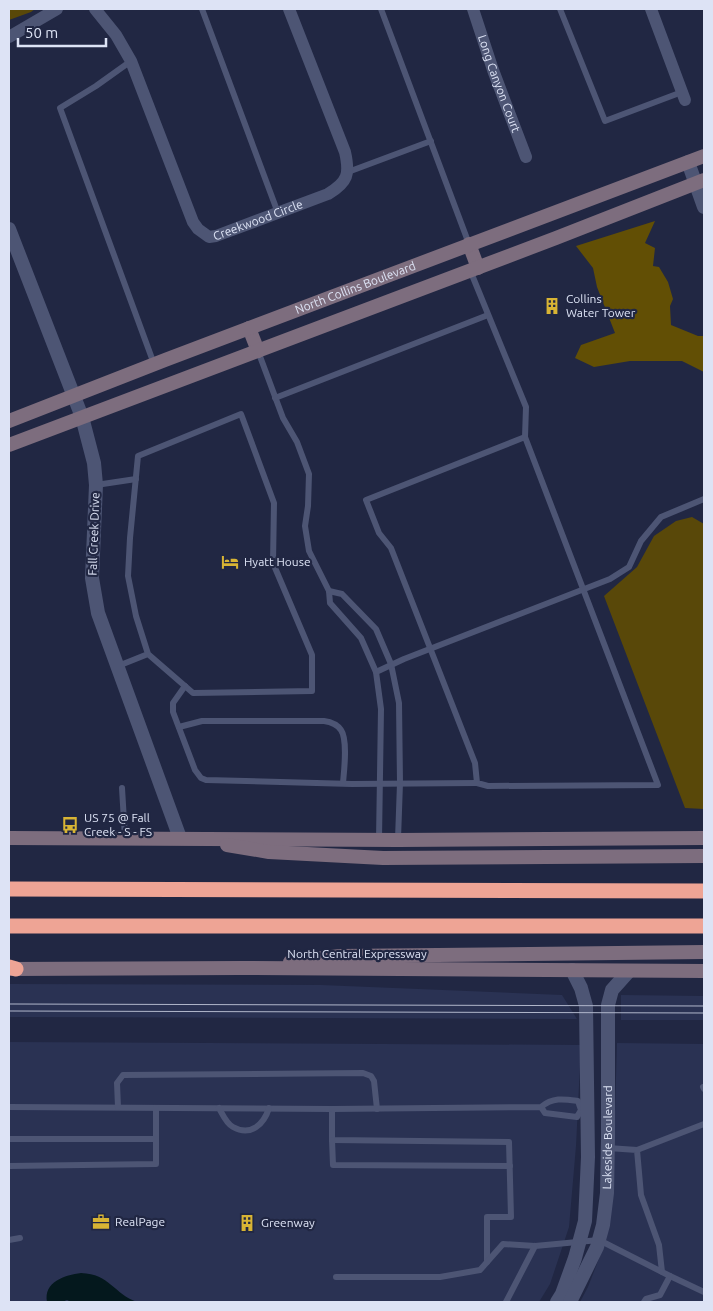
<svg xmlns="http://www.w3.org/2000/svg" width="713" height="1311" font-family="Ubuntu,sans-serif">
<style>
.built{fill:#2a3253}
.green{fill:#594809}
.forest{fill:#624f05}
.water{fill:#04181d}
.lines{fill:none;stroke-linecap:round;stroke-linejoin:round}
.service{stroke:#4d5574;stroke-width:6}
.minor{stroke:#4d5574;stroke-width:12}
.tertiary{stroke:#4d5574;stroke-width:14}
.secondary{stroke:#7d6d7e;stroke-width:14}
.motorway{stroke:#eea495;stroke-width:15}
.tram{stroke:#b1b7cb;stroke-width:1}
.labels{text-anchor:middle;stroke-width:4.5;stroke-linejoin:round;paint-order:stroke}
.street-label{font-size:12px;fill:#dde3f5;stroke:#212743}
.poi-label{font-size:12px;fill:#dde3f5;stroke:#212743;text-anchor:start}
</style>
<rect width="100%" height="100%" fill="#212743"/>
<g class="built">
<polygon points="9,984 321,985 562,995 577,1019 9,1017"/>
<polygon points="621,995 704,996 704,1020 621,1020"/>
<polygon points="9,1042 581,1045 576,1146 569,1227 550,1284 539,1302 9,1302"/>
<polygon points="617,1043 704,1044 704,1302 580,1302 588,1287 605,1243 614,1145"/>
</g>
<g class="green">
<polygon points="9,9 35,9 31,12 9,20"/>
<polygon points="692,517 704,524 704,809 685,808 604,596 637,567 654,536 676,521"/>
</g>
<polygon class="forest" points="655,221 645,243 655,248 653,266 659,267 668,282 673,299 670,306 671,325 698,336 704,336 704,372 682,361 630,361 594,367 575,358 581,345 615,333 597,287 593,268 576,246"/>
<path class="water" d="M81 1273C110 1274 114 1294 137 1302H71L67 1300 62 1302H47C43 1282 65 1275 81 1273Z"/>
<g class="lines">
<g class="service">
<polyline points="202,9 278,213"/>
<polyline points="381,9 469,244"/>
<polyline points="560,9 605,121 682,92"/>
<polyline points="131,61 96,86 60,108 154,364"/>
<polyline points="348,172 431,141"/>
<polyline points="470,270 526,407 525,437 658,785 488,786 477,783 475,763 391,548 379,533 366,500 525,437"/>
<polyline points="258,351 283,418 297,442 309,474 308,506 305,526 309,551 329,591 330,603 361,638 376,672 381,709 379,840"/>
<polyline points="275,398 488,315"/>
<polyline points="96,485 136,479"/>
<polyline points="329,591 342,594 376,629 391,664 399,703 400,783 398,839"/>
<polyline points="118,666 148,654 193,693 312,691 312,655 273,563 274,503 241,414 138,456 130,538 128,576 136,616 148,654"/>
<polyline points="376,672 404,659 610,579 629,567 641,541 661,517 704,499"/>
<polyline points="185,686 173,703 173,712 195,770 201,778 206,780 352,784 477,783"/>
<path d="M179 727 202 721H324C331 722 337 724 341 730 348 740 344 771 343 783"/>
<polyline points="122,788 125,838"/>
<polyline points="703,1087 704,1089"/>
<polyline points="9,1107 332,1109 332,1140 509,1142 511,1217 487,1217 487,1262"/>
<polyline points="118,1107 117,1083 123,1075 363,1073 371,1076 374,1081 377,1109"/>
<path d="M219 1108C223 1115 226 1123 233 1127 251 1137 264 1124 269 1108"/>
<path d="M332 1109 541 1107C553 1097 564 1099 578 1101L581 1110 577 1117 545 1113 541 1107"/>
<polyline points="9,1139 156,1139"/>
<polyline points="332,1140 333,1165 510,1166"/>
<polyline points="608,1148 637,1150 641,1195 659,1245 662,1272"/>
<polyline points="637,1150 704,1124"/>
<polyline points="9,1166 156,1164 156,1108"/>
<polyline points="9,1240 20,1238"/>
<polyline points="670,1276 704,1292"/>
<polyline points="336,1277 440,1277 480,1270 503,1244 535,1246 599,1240 670,1276 660,1295 646,1299 644,1302"/>
<polyline points="506,1302 535,1246"/>
</g>
<g class="minor">
<path id="s1" d="M95 9 116 35 131 61 193 222 198 229 209 237 216 236 328 194C348 182 350 174 345 152L289 9"/>
<path id="s2" d="M473 9 493 70 526 157"/>
<polyline points="651,9 685,100"/>
<polyline points="9,37 57,9"/>
</g>
<g class="tertiary">
<polyline points="688,162 704,207"/>
<polyline points="9,229 82,417 94,463 96,485 92,578 98,613 180,838"/>
<polyline points="557,1302 562,1294 575,1258 585,1221 588,1157 586,1006 581,988 572,970"/>
<path id="s3" d="M570 1302 597 1247 603 1225 607 1193 608 1137V1005L612 990 629 971"/>
</g>
<g class="secondary">
<polyline points="469,244 478,268"/>
<polyline points="249,328 258,351"/>
<path id="s4" d="M9 421 165 360 704 156"/>
<polyline points="9,445 556,238 704,180"/>
<polyline points="9,838 398,840 704,838"/>
<polyline points="227,845 269,852 383,858 704,856"/>
<polyline points="290,962 340,956 704,952"/>
<polyline points="9,969 240,968 704,971"/>
</g>
<g class="motorway">
<polyline points="9,889 704,891"/>
<polyline points="9,926 704,926"/>
<polyline points="9,967 16,969"/>
</g>
<g class="tram">
<polyline points="9,1004 704,1006"/>
<polyline points="9,1011 704,1013"/>
</g>
</g>
<defs>
<g id="building-bare" transform="scale(1.35)"><path d="M-4-6H4V6H1V3H-1V6H-4ZM-2.5-4.3h1.7v1.8h-1.7ZM.8-4.3h1.7v1.8H.8ZM-2.5-1h1.7V.8h-1.7ZM.8-1h1.7V.8H.8Z" fill="#d8b434" stroke="#212743" stroke-width="2.5" paint-order="stroke"/></g>
<g id="hotel-bare" transform="scale(1.35)"><path d="M-6-4.5h1.5V1H6V5H4.5V3h-9V5H-6ZM-4 0a1.8 1.8 0 1 1 3.6 0ZM.5 0V-2.5h3Q6-2.5 6 0Z" fill="#d8b434" stroke="#212743" stroke-width="2.5" paint-order="stroke"/></g>
<g id="bus-bare" transform="scale(1.35)"><path d="M-5-6H5V4H4V6H2V4H-2V6H-4V4H-5ZM-3.5-4V0h7V-4ZM-3.5 1.2v1.5H-2V1.2ZM2 1.2v1.5H3.5V1.2Z" fill="#d8b434" stroke="#212743" stroke-width="2.5" paint-order="stroke"/></g>
<g id="office-bare" transform="scale(1.35)"><path d="M-6-3h4V-5.5h4V-3h4V5H-6ZM-1-4.5V-3h2v-1.5ZM-6 0V1H6V0Z" fill="#d8b434" stroke="#212743" stroke-width="2.5" paint-order="stroke"/></g>
</defs>
<g fill-rule="evenodd">
<use href="#building-bare" x="552" y="306"/>
<use href="#hotel-bare" x="230" y="562"/>
<use href="#bus-bare" x="70" y="825"/>
<use href="#office-bare" x="101" y="1222"/>
<use href="#building-bare" x="247" y="1223"/>
</g>
<g class="labels">
<g class="street-label">
<text dy="4" stroke="none"><textPath href="#s2" startOffset="79">Long Canyon Court</textPath></text>
<text dy="4" stroke="none"><textPath href="#s1" startOffset="310">Creekwood Circle</textPath></text>
<text dy="4" stroke="none"><textPath href="#s4" startOffset="371">North Collins Boulevard</textPath></text>
<text transform="translate(94 534) rotate(-88)" y="4">Fall Creek Drive</text>
<text x="357" y="958">North Central Expressway</text>
<text dy="4" stroke="none"><textPath href="#s3" startOffset="172">Lakeside Boulevard</textPath></text>
</g>
<g class="poi-label">
<text x="566" y="303">Collins<tspan x="566" dy="14">Water Tower</tspan></text>
<text x="244" y="566">Hyatt House</text>
<text x="84" y="822">US 75 @ Fall<tspan x="84" dy="14">Creek - S - FS</tspan></text>
<text x="115" y="1226">RealPage</text>
<text x="261" y="1227">Greenway</text>
</g>
</g>
<rect width="713" height="1311" fill="none" stroke="#dde3f5" stroke-width="20"/>
<path d="M18 38v8h88v-8" fill="none" stroke="#dde3f5" stroke-width="2.5"/>
<text x="25" y="38" font-size="15" fill="#dde3f5" stroke="#212743" stroke-width="4" paint-order="stroke">50 m</text>
</svg>
